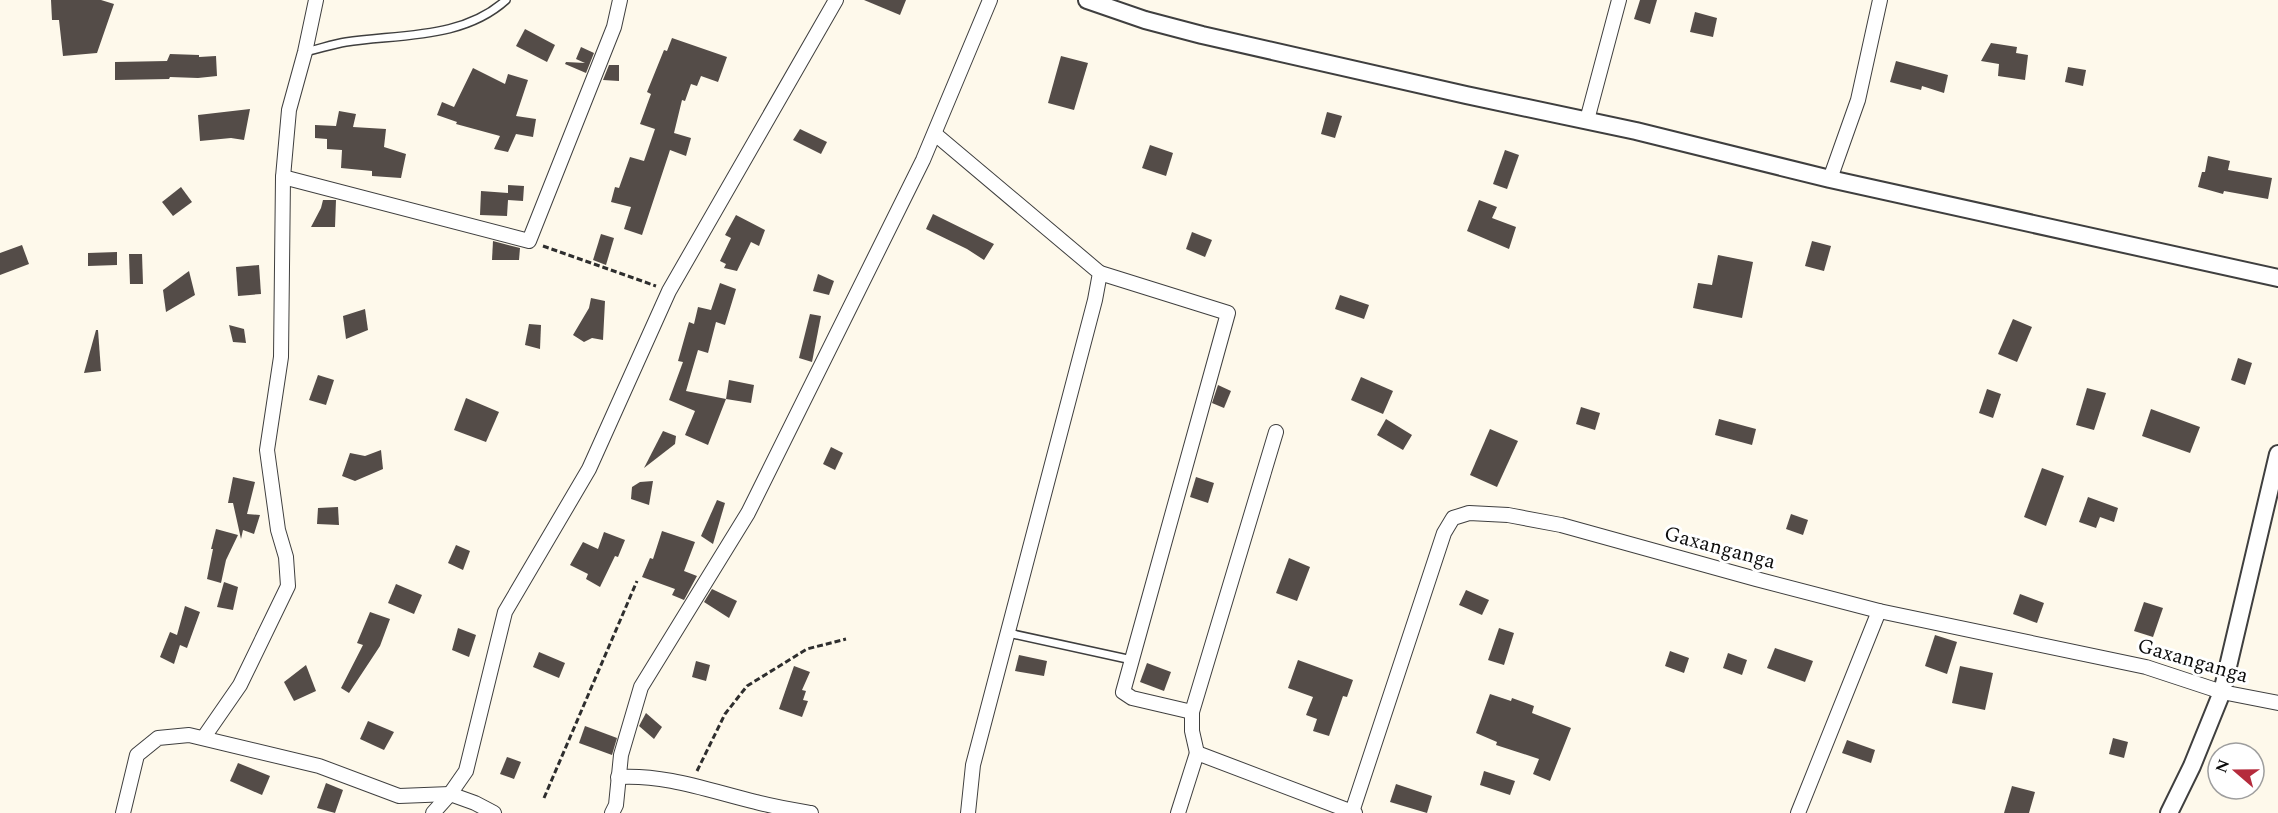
<svg xmlns="http://www.w3.org/2000/svg" width="2278" height="813" font-family="Spectral,serif">
<style>
.building{fill:#544c48}
.lines{fill:none;stroke-linecap:round;stroke-linejoin:round}
.service-casing{stroke:#3f3f3f;stroke-width:10}
.minor-casing{stroke:#3f3f3f;stroke-width:16}
.tertiary-casing{stroke:#3f3f3f;stroke-width:20}
.path{stroke:#2e2e2e;stroke-width:3;stroke-dasharray:6 3;stroke-linecap:butt}
.service{stroke:#fff;stroke-width:7}
.minor{stroke:#fff;stroke-width:14}
.tertiary{stroke:#fff;stroke-width:16}
.labels{text-anchor:middle;stroke-width:6;stroke-linejoin:round;paint-order:stroke}
.street-label{font-size:21px;fill:#0c0c0c;stroke:#fff}
</style>
<rect width="100%" height="100%" fill="#fef9eb"/>
<g class="building">
<polygon points="51,0 101,0 114,4 97,53 63,56 59,20 52,20"/>
<polygon points="864,0 906,0 900,15"/>
<polygon points="1640,0 1657,0 1650,24 1634,19"/>
<polygon points="1695,12 1717,18 1713,37 1690,32"/>
<polygon points="525,29 555,45 547,62 516,46"/>
<polygon points="672,38 727,57 718,82 701,76 697,86 691,84 685,101 682,100 674,133 691,138 686,156 670,150 642,235 624,229 631,207 611,202 615,187 619,188 630,157 644,161 655,129 640,124 651,94 647,92 664,50 667,51"/>
<polygon points="1991,43 2017,47 2016,53 2028,55 2025,80 1998,76 1999,64 1981,61"/>
<polygon points="581,47 594,53 586,73 565,64 566,62 585,63 576,59"/>
<polygon points="170,54 199,55 199,57 216,56 217,76 198,78 170,77 169,79 115,80 115,62 167,61"/>
<polygon points="1061,56 1088,63 1074,110 1048,103"/>
<polygon points="1896,61 1948,75 1944,93 1922,86 1921,90 1890,82"/>
<polygon points="609,65 619,65 619,81 603,80"/>
<polygon points="2068,67 2086,70 2083,86 2065,82"/>
<polygon points="473,68 505,84 508,74 528,80 516,116 536,119 533,137 516,134 508,152 494,149 500,136 456,124 457,122 437,115 442,102 454,107"/>
<polygon points="250,109 244,140 231,138 200,141 198,115"/>
<polygon points="339,111 356,114 353,127 386,129 384,147 406,154 401,178 372,176 372,171 341,168 342,150 327,149 327,139 315,138 315,125 336,126"/>
<polygon points="1327,112 1342,116 1335,138 1321,134"/>
<polygon points="800,129 827,142 821,154 793,140"/>
<polygon points="1150,145 1173,153 1166,176 1142,168"/>
<polygon points="1505,150 1519,155 1507,189 1493,184"/>
<polygon points="2208,156 2230,161 2228,170 2272,178 2268,199 2224,191 2223,194 2198,187 2202,172 2205,172"/>
<polygon points="508,185 524,186 523,201 508,200 507,216 480,215 481,191 508,193"/>
<polygon points="181,187 192,202 173,216 162,202"/>
<polygon points="323,200 336,200 335,227 311,227 321,208"/>
<polygon points="1479,200 1497,207 1492,218 1516,227 1509,249 1467,231"/>
<polygon points="933,214 994,244 984,260 967,249 926,229"/>
<polygon points="736,215 765,230 759,246 751,242 737,271 724,268 726,264 720,261 731,238 725,235"/>
<polygon points="1192,232 1212,240 1205,257 1186,249"/>
<polygon points="601,234 614,238 606,265 593,260"/>
<polygon points="493,241 520,248 519,260 492,260"/>
<polygon points="1812,241 1831,246 1824,271 1805,266"/>
<polygon points="22,245 29,264 0,275 0,253"/>
<polygon points="117,252 117,265 88,266 88,253"/>
<polygon points="129,254 142,254 143,284 130,284"/>
<polygon points="1718,255 1753,262 1742,318 1693,308 1698,283 1712,285"/>
<polygon points="259,265 261,294 238,296 236,267"/>
<polygon points="189,271 195,295 166,312 163,290"/>
<polygon points="818,274 834,281 829,295 813,291"/>
<polygon points="720,283 736,289 725,325 716,322 708,353 698,350 686,391 726,399 708,445 685,435 695,411 669,400 683,362 678,361 689,322 694,324 698,307 711,310"/>
<polygon points="1340,295 1369,305 1364,319 1335,309"/>
<polygon points="591,298 605,301 603,340 592,338 584,342 573,335 589,308"/>
<polygon points="365,309 368,330 346,339 343,316"/>
<polygon points="810,314 821,316 812,362 799,358"/>
<polygon points="2013,319 2032,327 2017,362 1998,354"/>
<polygon points="529,324 541,325 540,349 525,345"/>
<polygon points="229,325 244,329 246,343 233,342"/>
<polygon points="96,330 98,330 101,371 84,373"/>
<polygon points="2238,358 2252,363 2245,385 2231,380"/>
<polygon points="318,375 334,380 326,405 309,400"/>
<polygon points="1361,377 1393,391 1383,414 1351,400"/>
<polygon points="729,380 754,385 751,403 726,399"/>
<polygon points="1218,385 1231,391 1224,408 1212,403"/>
<polygon points="2087,388 2106,393 2094,430 2076,425"/>
<polygon points="1987,389 2001,394 1993,418 1979,413"/>
<polygon points="466,398 499,412 486,442 454,430"/>
<polygon points="1581,407 1600,413 1595,430 1576,424"/>
<polygon points="2151,409 2200,427 2190,453 2142,436"/>
<polygon points="1386,419 1412,435 1403,450 1377,435"/>
<polygon points="1719,419 1756,429 1752,445 1715,435"/>
<polygon points="1490,429 1518,441 1497,487 1470,475"/>
<polygon points="663,431 676,436 675,444 644,468"/>
<polygon points="831,447 843,453 835,470 823,464"/>
<polygon points="381,450 383,469 355,481 342,476 350,453 365,456"/>
<polygon points="2042,468 2064,476 2046,526 2024,517"/>
<polygon points="233,477 255,482 247,514 260,515 254,534 243,530 241,539 233,503 228,503"/>
<polygon points="1196,477 1214,483 1208,503 1190,497"/>
<polygon points="653,481 649,505 631,499 632,487 640,482"/>
<polygon points="2088,497 2118,508 2114,522 2100,517 2096,528 2079,522"/>
<polygon points="717,500 725,503 713,544 701,536"/>
<polygon points="338,507 339,525 317,524 318,508"/>
<polygon points="1791,514 1808,520 1803,535 1786,529"/>
<polygon points="216,529 238,535 226,560 221,583 207,579 213,549 211,549"/>
<polygon points="662,531 695,542 684,571 697,576 684,600 672,595 675,589 642,577 650,558 653,559"/>
<polygon points="604,532 625,540 618,557 615,556 600,587 586,579 588,574 570,565 583,542 598,549"/>
<polygon points="456,545 470,551 463,570 448,563"/>
<polygon points="1289,558 1310,567 1297,601 1276,593"/>
<polygon points="224,582 238,587 233,610 217,607"/>
<polygon points="396,584 422,595 414,614 388,603"/>
<polygon points="712,589 737,601 729,618 704,602"/>
<polygon points="1466,590 1489,600 1482,615 1459,605"/>
<polygon points="2020,594 2044,603 2037,623 2013,614"/>
<polygon points="2144,602 2163,608 2153,637 2134,631"/>
<polygon points="185,606 200,612 187,648 180,645 174,664 160,657 170,632 177,635"/>
<polygon points="370,612 390,619 380,646 349,693 341,688 363,645 357,643"/>
<polygon points="458,628 476,635 469,657 452,650"/>
<polygon points="1499,628 1514,633 1504,665 1488,660"/>
<polygon points="1935,635 1957,642 1947,674 1925,666"/>
<polygon points="1775,648 1813,661 1805,682 1767,668"/>
<polygon points="1670,651 1689,658 1684,673 1665,666"/>
<polygon points="539,652 565,663 559,678 533,667"/>
<polygon points="1728,653 1747,660 1742,675 1723,668"/>
<polygon points="1019,655 1047,661 1044,676 1015,671"/>
<polygon points="1298,660 1353,680 1347,697 1343,696 1329,736 1313,731 1317,719 1306,715 1313,697 1288,688"/>
<polygon points="696,661 710,665 706,681 692,677"/>
<polygon points="1147,663 1171,672 1164,691 1140,682"/>
<polygon points="306,665 316,691 294,701 284,682"/>
<polygon points="794,666 810,672 802,690 806,691 803,700 808,701 802,717 779,709"/>
<polygon points="1960,666 1993,673 1985,710 1952,703"/>
<polygon points="1490,694 1511,701 1512,698 1534,706 1532,713 1571,728 1550,781 1533,774 1539,759 1496,745 1497,742 1476,733"/>
<polygon points="646,713 662,727 654,739 639,726"/>
<polygon points="368,721 394,732 384,750 360,739"/>
<polygon points="585,726 617,738 612,755 579,743"/>
<polygon points="2113,738 2128,742 2124,758 2109,754"/>
<polygon points="1847,740 1875,750 1871,763 1842,753"/>
<polygon points="507,757 521,762 514,779 500,774"/>
<polygon points="238,763 270,776 262,795 230,781"/>
<polygon points="1484,771 1515,781 1510,795 1480,785"/>
<polygon points="326,783 343,790 335,813 317,808"/>
<polygon points="1396,784 1432,796 1427,813 1390,802"/>
<polygon points="2012,786 2035,792 2029,813 2004,813"/>
</g>
<g class="lines">
<g class="service-casing">
<g id="service">
<path d="M305 52C319 49 333 44 346 42 401 34 463 39 506 0"/>
<polyline points="1008,633 1132,660"/>
</g>
</g>
<g class="minor-casing">
<g id="minor">
<polyline points="1587,120 1619,0"/>
<polyline points="935,134 1100,273 1095,300 973,765 968,813"/>
<polyline points="283,177 529,241 614,27 620,0"/>
<polyline points="1830,179 1858,100 1880,0"/>
<polyline points="1100,273 1228,313 1123,692 1132,698 1192,712"/>
<polyline points="1276,432 1192,712 1192,731 1197,753 1355,813"/>
<polyline points="204,737 240,685 288,586 286,557 278,530 267,450 281,357 283,177 289,110 305,52 316,0"/>
<path d="M618 777C666 774 710 791 756 802 774 807 793 810 811 813"/>
<polyline points="1352,812 1444,533 1453,518 1469,513 1508,515 1561,525 1756,579 1879,611 2146,667 2222,692 2278,703"/>
<polyline points="123,813 137,755 158,738 189,735 319,766 399,796 450,794 475,803 494,813"/>
<polyline points="433,813 450,794 466,771 505,612 589,469 669,291 836,0"/>
<polyline points="612,813 616,805 621,755 641,687 748,513 923,160 990,0"/>
<polyline points="1178,813 1197,753"/>
<polyline points="1798,813 1879,611"/>
</g>
</g>
<g class="tertiary-casing">
<g id="tertiary">
<polyline points="1087,0 1145,20 1202,35 1466,95 1636,131 1830,179 2278,278"/>
<polyline points="2169,813 2192,766 2222,692 2278,454"/>
</g>
</g>
<g class="path">
<polyline points="543,246 656,286"/>
<polyline points="697,771 725,714 747,686 807,649 846,639"/>
<polyline points="544,798 637,581"/>
</g>
<use href="#service" class="service"/>
<use href="#minor" class="minor"/>
<use href="#tertiary" class="tertiary"/>
</g>
<g class="labels">
<g class="street-label">
<text transform="translate(1720 547) rotate(15)" y="7">Gaxanganga</text>
<text transform="translate(2193 660) rotate(16)" y="7">Gaxanganga</text>
</g>
</g>
<g transform="translate(2236 771) rotate(290)"><circle r="28" fill="#ffffff" stroke="#9e9e9e" stroke-width="1.5"/>
<path d="M0-4.5L10 22L0 15L-10 22Z" fill="#b52b3c"/>
<text y="-9" font-size="16" font-weight="bold" text-anchor="middle" fill="#0c0c0c">N</text>
</g>
</svg>
